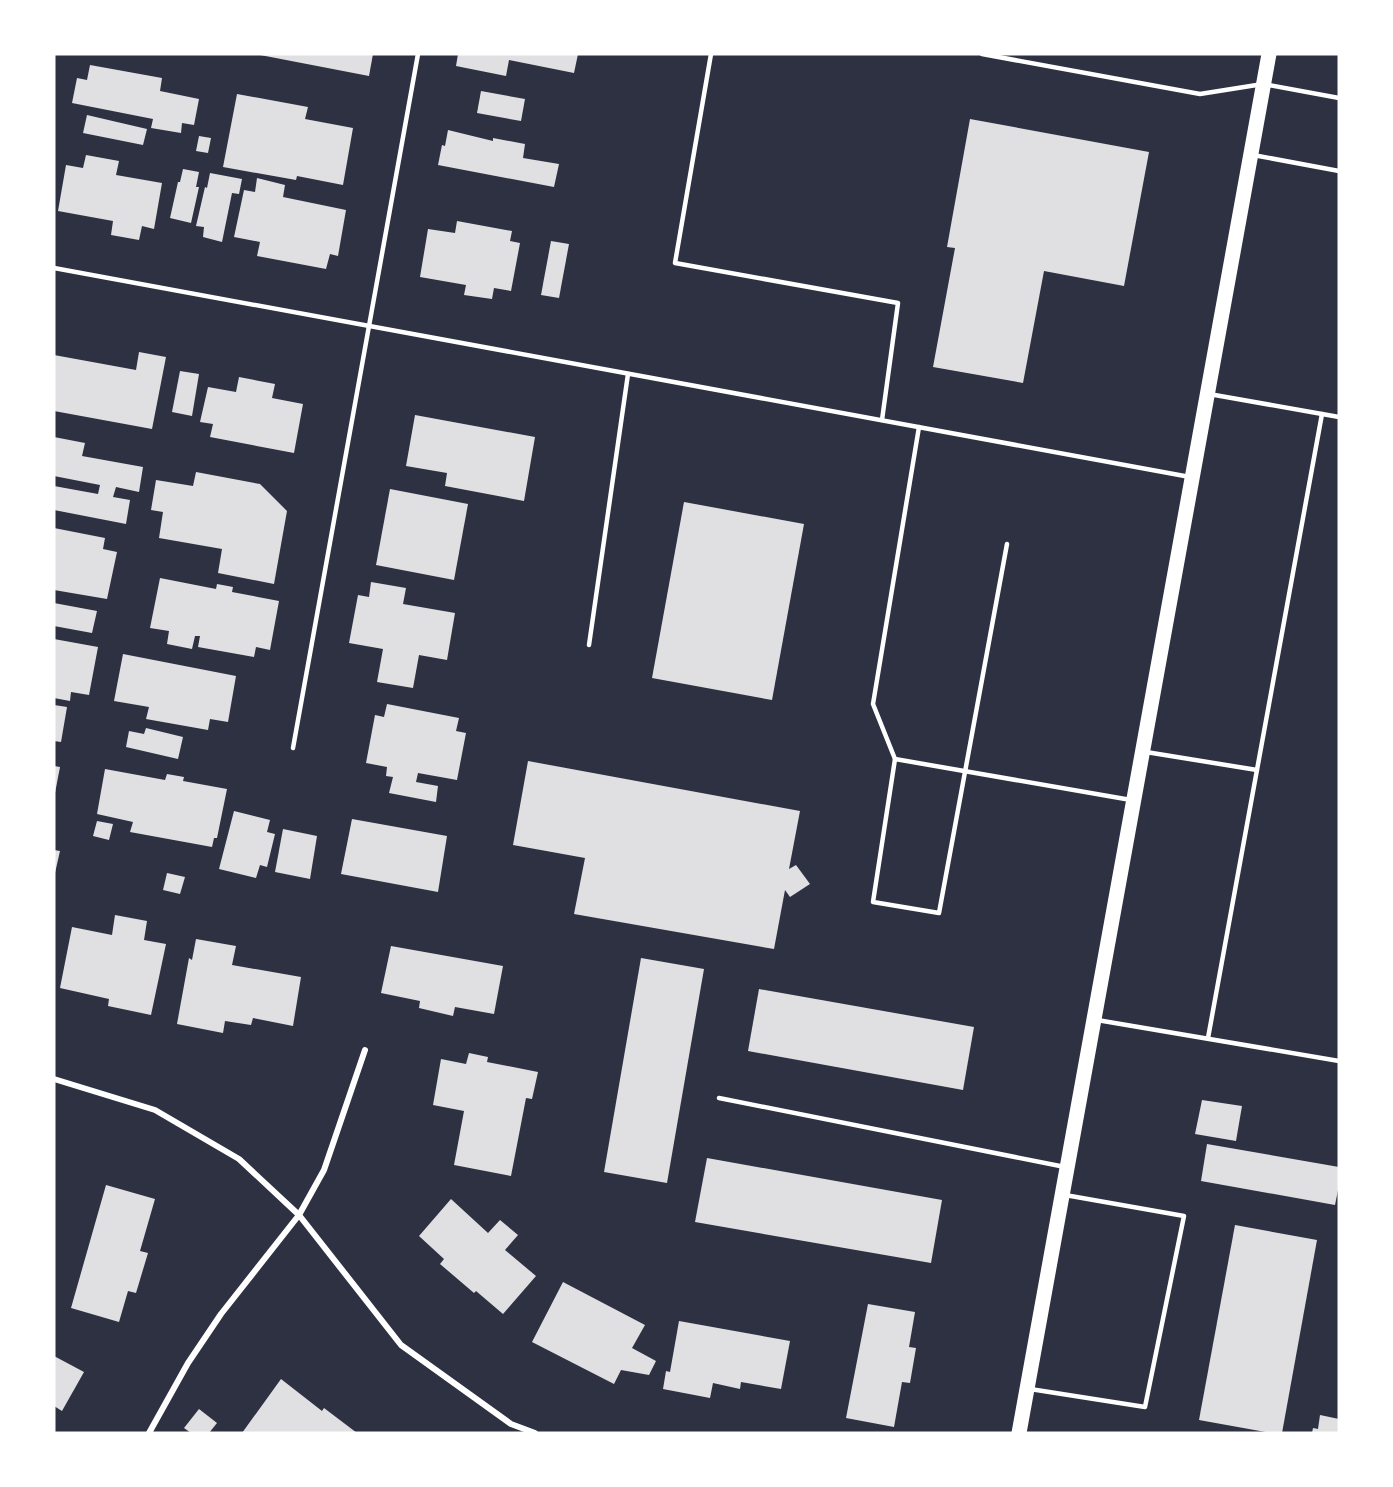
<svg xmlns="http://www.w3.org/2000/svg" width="1393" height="1487" font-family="Manrope,sans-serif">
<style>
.building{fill:#e0e0e3}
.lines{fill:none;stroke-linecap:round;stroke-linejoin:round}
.service{stroke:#fff;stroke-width:4.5}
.minor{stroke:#fff;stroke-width:6}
.primary{stroke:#fff;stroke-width:15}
</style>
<rect width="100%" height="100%" fill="#2d3142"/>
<g class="building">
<polygon points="255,54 373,54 369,76"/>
<polygon points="458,54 578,54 574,73 509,60 506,76 456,66"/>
<polygon points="90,65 162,78 160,91 199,99 194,125 182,123 181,133 151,128 153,119 72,103 77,78 87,80"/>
<polygon points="481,91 525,99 521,121 477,113"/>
<polygon points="237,94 308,107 305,119 353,128 343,185 297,176 296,180 223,167"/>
<polygon points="87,115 147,129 143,145 83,133"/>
<polygon points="970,119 1149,152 1124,286 1044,271 1023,383 933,367 955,248 947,247"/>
<polygon points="448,130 493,141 493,138 525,144 523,158 559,164 554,187 438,165 442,145 445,146"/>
<polygon points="199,136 211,138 208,153 196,151"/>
<polygon points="86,155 119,161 116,175 162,183 154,229 142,226 139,240 111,235 113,221 58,211 66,165 83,168"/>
<polygon points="183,169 199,172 196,187 199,187 191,223 170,218 178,182 180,182"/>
<polygon points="210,173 242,179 239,194 232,193 222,242 203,237 204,227 196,226 205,187 207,188"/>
<polygon points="257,178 285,185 283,197 346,210 338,256 330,254 326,269 257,256 260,242 234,237 244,190 255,192"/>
<polygon points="457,221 512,231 510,241 520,243 511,291 494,288 492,299 464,295 466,285 420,277 428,229 455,233"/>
<polygon points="551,241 569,244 559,298 541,295"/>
<polygon points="139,352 166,357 152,429 54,411 54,355 136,370"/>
<polygon points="180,371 199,374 192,416 172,412"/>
<polygon points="239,377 275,384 272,398 303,404 294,453 210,437 213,424 200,422 208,387 236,392"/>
<polygon points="415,415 535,437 524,501 445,486 447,473 406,466"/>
<polygon points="54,437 85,443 82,456 143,467 139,492 116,487 113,497 130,500 126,524 54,510 54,486 98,494 100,485 54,476"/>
<polygon points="196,472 260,484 287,511 274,584 218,573 222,549 159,538 163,512 151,510 156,480 193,486"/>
<polygon points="390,489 468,504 454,580 376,565"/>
<polygon points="684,502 804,524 772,700 652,678"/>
<polygon points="54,528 105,538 103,549 117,552 107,599 54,590"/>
<polygon points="160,578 216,589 217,584 233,587 232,592 279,601 270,650 256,647 254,657 198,647 200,636 195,636 192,649 167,644 169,631 150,628"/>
<polygon points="371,582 406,588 403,604 455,613 447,660 419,655 413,688 377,682 383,649 349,643 358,595 369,597"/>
<polygon points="54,603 97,611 92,633 54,626"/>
<polygon points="54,639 98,647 89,695 71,692 70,701 54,698"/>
<polygon points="123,654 236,676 228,722 210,719 208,730 146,719 149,707 114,701"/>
<polygon points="387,704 459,718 456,731 466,733 457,780 418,773 416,782 438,786 436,802 389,793 393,777 386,776 387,767 366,763 375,715 384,717"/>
<polygon points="54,705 67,707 61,742 54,741"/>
<polygon points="146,728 183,737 178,759 126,747 129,731 144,734"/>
<polygon points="528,761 800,811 789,869 796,865 810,884 790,897 785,890 774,949 574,914 585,858 513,845"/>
<polygon points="54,766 60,767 55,793 54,793"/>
<polygon points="105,769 165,780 167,774 184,777 183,781 227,789 217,838 214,838 212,847 130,832 133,822 97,814"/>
<polygon points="234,811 270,820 267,832 275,834 267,867 260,865 256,878 219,869"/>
<polygon points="352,819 447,836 438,892 341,874"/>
<polygon points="97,821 113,824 109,840 93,836"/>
<polygon points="283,829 317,836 310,879 275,872"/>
<polygon points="54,850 60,851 55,873 54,873"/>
<polygon points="167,873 185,877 180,894 163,890"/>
<polygon points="115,915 147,921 144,940 166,944 151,1015 108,1006 109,999 60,988 72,927 112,935"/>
<polygon points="196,939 236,946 232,965 301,977 293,1026 253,1018 251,1025 225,1021 223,1033 177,1024 189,958 192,960"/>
<polygon points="391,946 503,966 494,1014 455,1007 453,1016 419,1008 420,1001 381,993"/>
<polygon points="641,958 704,969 667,1183 604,1172"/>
<polygon points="759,989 974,1027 963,1090 748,1051"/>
<polygon points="469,1053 488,1057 487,1062 538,1072 532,1099 526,1098 511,1176 454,1165 464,1111 433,1105 441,1059 466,1064"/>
<polygon points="1202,1100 1242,1106 1236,1141 1195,1134"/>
<polygon points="1207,1144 1339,1167 1339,1185 1335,1205 1201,1181"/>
<polygon points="707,1158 942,1200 931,1263 695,1222"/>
<polygon points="106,1185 155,1199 140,1251 148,1253 136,1293 128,1291 119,1322 71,1308"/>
<polygon points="451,1199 488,1233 500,1220 518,1235 505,1250 536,1276 503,1314 476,1291 474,1293 440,1264 444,1259 419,1236"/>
<polygon points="1235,1225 1317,1240 1282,1433 1271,1433 1199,1420"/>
<polygon points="563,1282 645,1325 632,1348 656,1361 649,1375 621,1370 614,1384 532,1342"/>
<polygon points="868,1304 915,1312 909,1347 916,1348 910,1383 902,1382 894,1427 846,1418"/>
<polygon points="679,1321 790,1341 781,1389 741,1382 740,1389 713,1383 710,1398 663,1389 666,1371 670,1372"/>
<polygon points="54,1356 84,1372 62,1411 54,1406"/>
<polygon points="281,1379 322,1411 324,1408 357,1433 242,1433"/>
<polygon points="199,1409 217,1423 209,1433 191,1433 184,1428"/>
<polygon points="1320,1415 1339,1419 1339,1433 1312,1433 1313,1428 1318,1429"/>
</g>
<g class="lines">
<g class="service">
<polyline points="711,54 675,263 898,303 882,420"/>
<polyline points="982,54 1200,94 1263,84 1339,98"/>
<polyline points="1253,155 1339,171"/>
<polyline points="54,268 1190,477"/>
<polyline points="1209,394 1339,417"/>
<polyline points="919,427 873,704 895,759 1131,800"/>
<polyline points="589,645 628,374"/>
<polyline points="293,748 418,54"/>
<polyline points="1146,752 1257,770"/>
<polyline points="895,759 873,902 939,913 1007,544"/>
<polyline points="1097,1020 1339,1061"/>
<polyline points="1208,1038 1322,414"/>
<polyline points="719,1098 1065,1167"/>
<polyline points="1030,1389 1145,1407 1184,1216 1065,1195"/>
</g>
<g class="minor">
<polyline points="54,1079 155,1110 239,1159 299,1215 401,1345 511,1424 535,1433"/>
<polyline points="149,1433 188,1363 221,1314 299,1215 324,1170 365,1050"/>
</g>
<polyline class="primary" points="1019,1433 1269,54"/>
</g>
<rect width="1393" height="1487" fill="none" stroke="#ffffff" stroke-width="111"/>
</svg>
